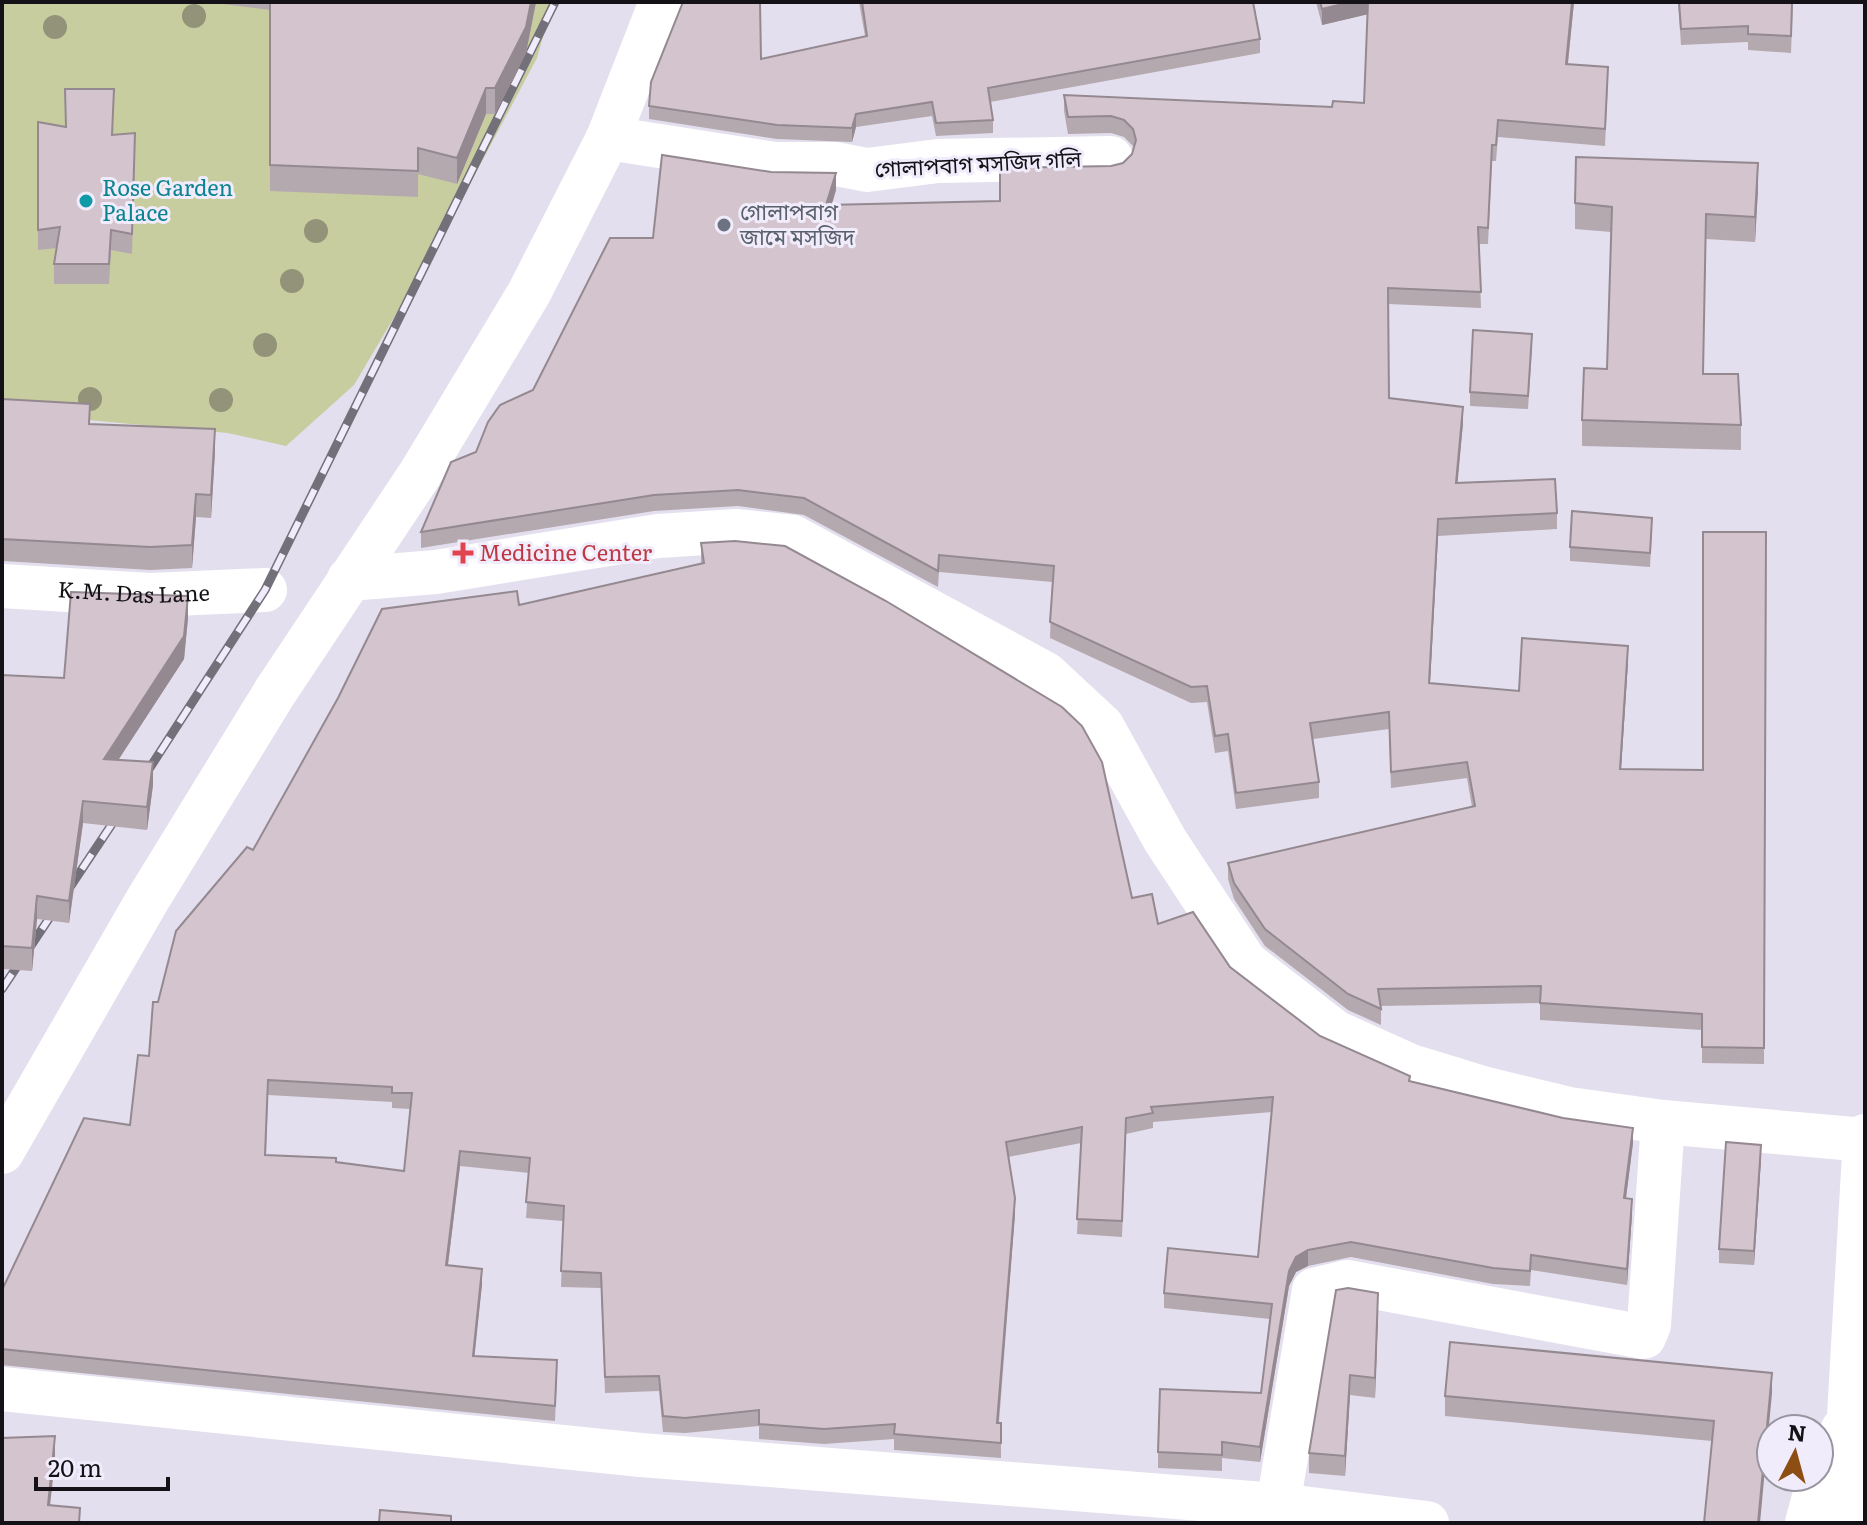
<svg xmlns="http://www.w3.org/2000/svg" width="1867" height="1525" font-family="Literata,'Noto Sans Bengali',serif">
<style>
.green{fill:#c7cd9f}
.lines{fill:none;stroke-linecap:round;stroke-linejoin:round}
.minor{stroke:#fff;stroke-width:44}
.major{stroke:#fff;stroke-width:44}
.highway{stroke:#fff;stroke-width:44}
.rail-casing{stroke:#74707a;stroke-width:9}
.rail{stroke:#f1ecfc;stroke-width:6;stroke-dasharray:18;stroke-linecap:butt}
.tree{fill:#939379}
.wall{fill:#b5a9b0;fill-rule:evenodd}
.shaded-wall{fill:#948990}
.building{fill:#d3c4cd;stroke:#948990;stroke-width:2;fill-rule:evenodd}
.culture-dot{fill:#0f9aa8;stroke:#f1ecfc;stroke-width:3}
.worship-dot{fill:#6b7280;stroke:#f1ecfc;stroke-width:3}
.health-dot{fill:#e0444e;stroke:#f1ecfc;stroke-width:3}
.labels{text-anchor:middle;stroke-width:6;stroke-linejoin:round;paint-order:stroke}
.street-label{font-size:22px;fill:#141217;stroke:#f1ecfc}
.culture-label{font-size:22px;fill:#0d838f;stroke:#f1ecfc;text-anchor:start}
.worship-label{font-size:22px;fill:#5b616d;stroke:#f1ecfc;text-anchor:start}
.health-label{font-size:22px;fill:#be3a42;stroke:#f1ecfc;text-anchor:start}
</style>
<rect width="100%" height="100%" fill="#e4dfee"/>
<polygon class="green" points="2,2 553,2 537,58 441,238 354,385 286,446 228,433 2,412"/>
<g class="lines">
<g class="minor">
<polyline points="608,138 775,164 836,164 867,170 938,161 1111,158"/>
<polyline points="349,579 436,572 658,536 736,531 793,537 1046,674 1102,726 1165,840 1246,963 1335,1032 1411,1066 1486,1089 1569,1109 1663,1122 1865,1140"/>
<path id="s1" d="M2 586 150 595 265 590"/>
<polyline points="2,1152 148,899 275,692 420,474 529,293 608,138 661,2"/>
<polyline points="2,1389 641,1455 1278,1505 1427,1523"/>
<polyline points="1278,1505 1314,1290 1347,1282 1644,1337 1649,1325 1663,1122"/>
</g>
<g class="major">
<polyline points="1848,1501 1849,1416 1865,1136"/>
<polyline points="1807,1523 1818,1482 1843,1429"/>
</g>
<polyline class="highway" points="1847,1523 1848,1501"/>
<g class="rail-casing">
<g id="rail">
<polyline points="140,783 265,590 555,2"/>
<polyline points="2,989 122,809"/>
</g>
</g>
<use href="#rail" class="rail"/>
</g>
<g class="tree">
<circle cx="194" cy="16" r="12"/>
<circle cx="55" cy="27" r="12"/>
<circle cx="316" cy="231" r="12"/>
<circle cx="292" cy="281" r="12"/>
<circle cx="265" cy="345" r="12"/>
<circle cx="90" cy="399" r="12"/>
<circle cx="221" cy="400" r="12"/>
</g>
<g class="wall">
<polygon points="207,2 536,2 526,53 495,114 486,114 457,184 418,174 418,197 270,191 270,10"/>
<polygon points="859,2 1253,2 1260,39 1260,53 990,102 993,120 993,133 936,136 932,116 856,127 852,142 777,139 649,119 649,106 761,59 865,36"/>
<polygon points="1316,2 1574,2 1568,64 1608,83 1605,146 1498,137 1496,161 1492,161 1488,244 1479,244 1481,308 1388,304 1389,398 1463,423 1457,483 1557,513 1557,529 1438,536 1430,684 1519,691 1628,662 1621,769 1703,770 1766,532 1764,1064 1702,1063 1702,1030 1540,1020 1540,1003 1381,1006 1381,1025 1348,1010 1265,946 1234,899 1228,879 1228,863 1472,807 1467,778 1391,788 1389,729 1313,739 1319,782 1319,798 1236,809 1228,751 1215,753 1207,702 1191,703 1050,638 1052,582 939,572 938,587 804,515 738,506 654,511 421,548 421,532 476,452 533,390 653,238 836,190 832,205 1000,201 1123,163 1132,154 1134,149 1133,146 1124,137 1111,133 1068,134 1064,111 1064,95 1332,107 1364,103 1368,14 1322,25"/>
<polygon points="1678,2 1793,2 1791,53 1748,50 1748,42 1681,45"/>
<polygon points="65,89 113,135 135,153 132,254 111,250 109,284 54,284 54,264 57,248 38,250 38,122 65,127"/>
<polygon points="1758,189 1755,242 1706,239 1703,374 1741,425 1741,450 1582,446 1582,420 1607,369 1611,232 1575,229 1575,203"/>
<polygon points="1532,348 1528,409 1470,406 1470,392"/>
<polygon points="2,399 90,424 215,452 211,518 196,517 192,568 150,570 4,561"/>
<polygon points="1652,531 1650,567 1570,561 1570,547"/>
<path d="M701 543 1132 898 1158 924 1230 967 1320 1036 1410 1081 1633 1143 1626 1198 1632 1214 1627 1285 1531 1270 1530 1286 1493 1284 1351 1257 1308 1266 1296 1272 1289 1286 1260 1462 1222 1458V1471L1158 1468V1452L1261 1393 1270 1319 1164 1308V1293L1258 1257 1272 1112 1153 1122V1128L1126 1134 1122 1237 1077 1234 1081 1143 1008 1157 1015 1214 999 1423H1001V1458L894 1450V1439L824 1444 759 1439V1426L685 1433 663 1432 659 1391 605 1393 601 1288 561 1287 563 1221 526 1218 529 1173 460 1166 448 1265 482 1284 474 1356 557 1375 555 1421 2 1365V1290L130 1125 149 1056 158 1002 253 850 519 605 701 563ZM268 1095 392 1102V1108L410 1109 404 1171 266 1155Z"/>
<polygon points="188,618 184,659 118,760 153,785 147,830 83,823 69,923 37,919 32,971 2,969 2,675 64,678"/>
<polygon points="1761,1159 1754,1265 1719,1263 1719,1249"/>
<polygon points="1378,1313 1375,1398 1350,1395 1345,1476 1309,1473 1309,1453"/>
<polygon points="1772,1393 1712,1441 1445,1416 1445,1396"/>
</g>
<g class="shaded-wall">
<polygon points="531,2 536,2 526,53 495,114 495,88"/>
<polygon points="1351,2 1369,2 1369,14 1322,25 1322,9"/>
<polygon points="1572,2 1574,2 1566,80 1566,64"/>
<polygon points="486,88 486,114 457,184 457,158"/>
<polygon points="856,114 856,127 852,142 852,128"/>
<polygon points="1758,163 1758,189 1755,242 1755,217"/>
<polygon points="836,173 836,190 826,222 826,205"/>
<polygon points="1463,407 1463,423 1456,500 1456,483"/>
<polygon points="215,429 215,452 211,518 211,495"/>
<polygon points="196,494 196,517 192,568 192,545"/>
<polygon points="1438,519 1438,536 1429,700 1429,683"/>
<polygon points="4,538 4,561 2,561 2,539"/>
<polygon points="188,596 188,618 184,659 104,782 104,759"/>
<polygon points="1628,646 1628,662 1620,785 1620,769"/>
<polygon points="153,762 153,785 147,830 147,807"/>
<polygon points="83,801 83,823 69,923 69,901"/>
<polygon points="37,896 37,919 32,971 32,948"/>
<polygon points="1633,1128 1633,1143 1624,1213 1624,1198"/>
<polygon points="1761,1145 1761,1159 1754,1265 1754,1251"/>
<polygon points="460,1151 460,1166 446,1280 446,1265"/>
<polygon points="1015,1198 1015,1214 997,1438 997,1423"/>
<polygon points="1632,1199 1632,1214 1627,1285 1627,1269"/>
<polygon points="1308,1250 1308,1266 1296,1272 1289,1286 1260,1462 1260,1447 1289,1271 1296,1257"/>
<polygon points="482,1269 482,1284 473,1371 473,1356"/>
<polygon points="1378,1293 1378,1313 1375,1398 1375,1378"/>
<polygon points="1772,1373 1772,1393 1760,1523 1758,1523"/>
<polygon points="1350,1375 1350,1395 1345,1476 1345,1456"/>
<polygon points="55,1436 55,1461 48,1523 48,1505"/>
</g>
<g class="building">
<polygon points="270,2 531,2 526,27 495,88 486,88 457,158 418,148 418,171 270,165"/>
<polygon points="683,2 760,2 761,59 867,36 862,2 1253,2 1260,39 988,88 993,120 936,123 932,102 856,114 852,128 777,125 649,106 651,82"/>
<polygon points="1320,2 1351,2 1322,9"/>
<polygon points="1368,2 1572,2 1566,64 1608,67 1605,129 1498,120 1496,145 1492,145 1488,228 1478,227 1481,292 1388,288 1389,398 1463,407 1456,483 1555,479 1557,513 1438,519 1429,683 1519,691 1522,638 1628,646 1620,769 1703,770 1703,532 1766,532 1764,1048 1702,1047 1702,1014 1540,1003 1541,986 1378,989 1381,1009 1348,994 1265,929 1234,883 1228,863 1475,806 1467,762 1391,772 1389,712 1310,723 1319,782 1236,793 1228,734 1215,736 1207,686 1191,687 1050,622 1054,566 939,555 938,571 804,498 738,490 654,495 421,532 451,462 476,452 488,422 500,405 533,390 610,238 653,238 662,155 771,172 836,173 826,205 1000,201 1000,168 1111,166 1123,163 1132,154 1136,140 1133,129 1124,120 1111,116 1068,117 1064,95 1332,107 1333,101 1364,103"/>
<polygon points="1679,2 1792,2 1791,36 1748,34 1748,26 1681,29"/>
<polygon points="65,89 114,89 112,135 135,133 132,234 111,230 109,264 54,264 60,227 38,230 38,122 66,127"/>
<polygon points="1576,157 1758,163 1755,217 1706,214 1703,374 1738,374 1741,425 1582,420 1584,368 1607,369 1612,207 1575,203"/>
<polygon points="1473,330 1532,334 1528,396 1470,392"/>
<polygon points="2,399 90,404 89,424 215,429 211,495 196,494 192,545 150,547 2,539"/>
<polygon points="1572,511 1652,518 1650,553 1570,547"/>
<path d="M735 541 785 546 886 601 1062 707 1082 726 1102 762 1132 898 1152 894 1158 924 1193 912 1230 967 1320 1036 1410 1076 1409 1081 1563 1118 1633 1128 1624 1198 1632 1199 1627 1269 1531 1255 1530 1271 1493 1268 1351 1242 1308 1250 1296 1257 1289 1271 1260 1447 1222 1442V1455L1158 1452 1160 1389 1261 1393 1272 1304 1164 1293 1168 1248 1258 1257 1273 1097 1151 1107 1153 1113 1126 1118 1122 1221 1077 1219 1082 1127 1006 1142 1015 1198 997 1423H1001V1443L894 1434 895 1424 824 1429 759 1424V1410L685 1418 663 1416 659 1376 605 1377 601 1273 561 1271 564 1206 526 1202 530 1158 460 1151 446 1265 482 1269 473 1356 557 1360 555 1406 2 1349V1290L84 1118 130 1125 138 1055 149 1056 153 1002H158L176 931 247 847 253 850 338 698 382 609 517 591 519 605 704 563 701 543ZM268 1080 392 1087V1093H412L404 1171 336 1162V1158L265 1155Z"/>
<polygon points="71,592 188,596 184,636 104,759 153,762 147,807 83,801 69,901 37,896 32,948 2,946 2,675 64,678"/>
<polygon points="1726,1142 1761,1145 1754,1251 1719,1249"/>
<polygon points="1348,1288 1378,1293 1375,1378 1350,1375 1345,1456 1309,1453 1336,1290"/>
<polygon points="1450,1342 1772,1373 1758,1523 1704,1523 1714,1421 1445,1396"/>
<polygon points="55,1436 48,1505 80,1508 79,1523 2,1523 2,1438"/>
<polygon points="380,1510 451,1516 451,1523 379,1523"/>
</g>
<circle class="culture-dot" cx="86" cy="201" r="8"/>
<circle class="worship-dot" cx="724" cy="225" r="8"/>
<path class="health-dot" d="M459 541h8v8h8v8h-8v8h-8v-8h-8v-8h8z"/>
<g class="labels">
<g class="street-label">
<text transform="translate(978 164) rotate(-3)" y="8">গোলাপবাগ মসজিদ গলি</text>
<text dy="8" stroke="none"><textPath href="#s1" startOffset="132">K.M. Das Lane</textPath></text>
</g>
<g class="culture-label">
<text x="102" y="196">Rose Garden<tspan x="102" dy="25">Palace</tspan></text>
</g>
<g class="worship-label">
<text x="740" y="220">গোলাপবাগ<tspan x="740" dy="25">জামে মসজিদ</tspan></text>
</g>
<g class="health-label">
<text x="479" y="561">Medicine Center</text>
</g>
</g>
<rect width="1867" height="1525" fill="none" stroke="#141217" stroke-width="8"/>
<g transform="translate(1795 1453) rotate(6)"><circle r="38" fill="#f1ecfc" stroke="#9995a0" stroke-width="2"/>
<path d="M0-6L14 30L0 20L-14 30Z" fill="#8d4e14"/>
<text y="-12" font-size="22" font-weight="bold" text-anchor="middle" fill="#141217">N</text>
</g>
<path d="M36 1477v12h132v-12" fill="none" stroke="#141217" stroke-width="4"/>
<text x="48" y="1477" font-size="24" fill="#141217" stroke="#f1ecfc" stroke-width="6" paint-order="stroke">20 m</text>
</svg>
